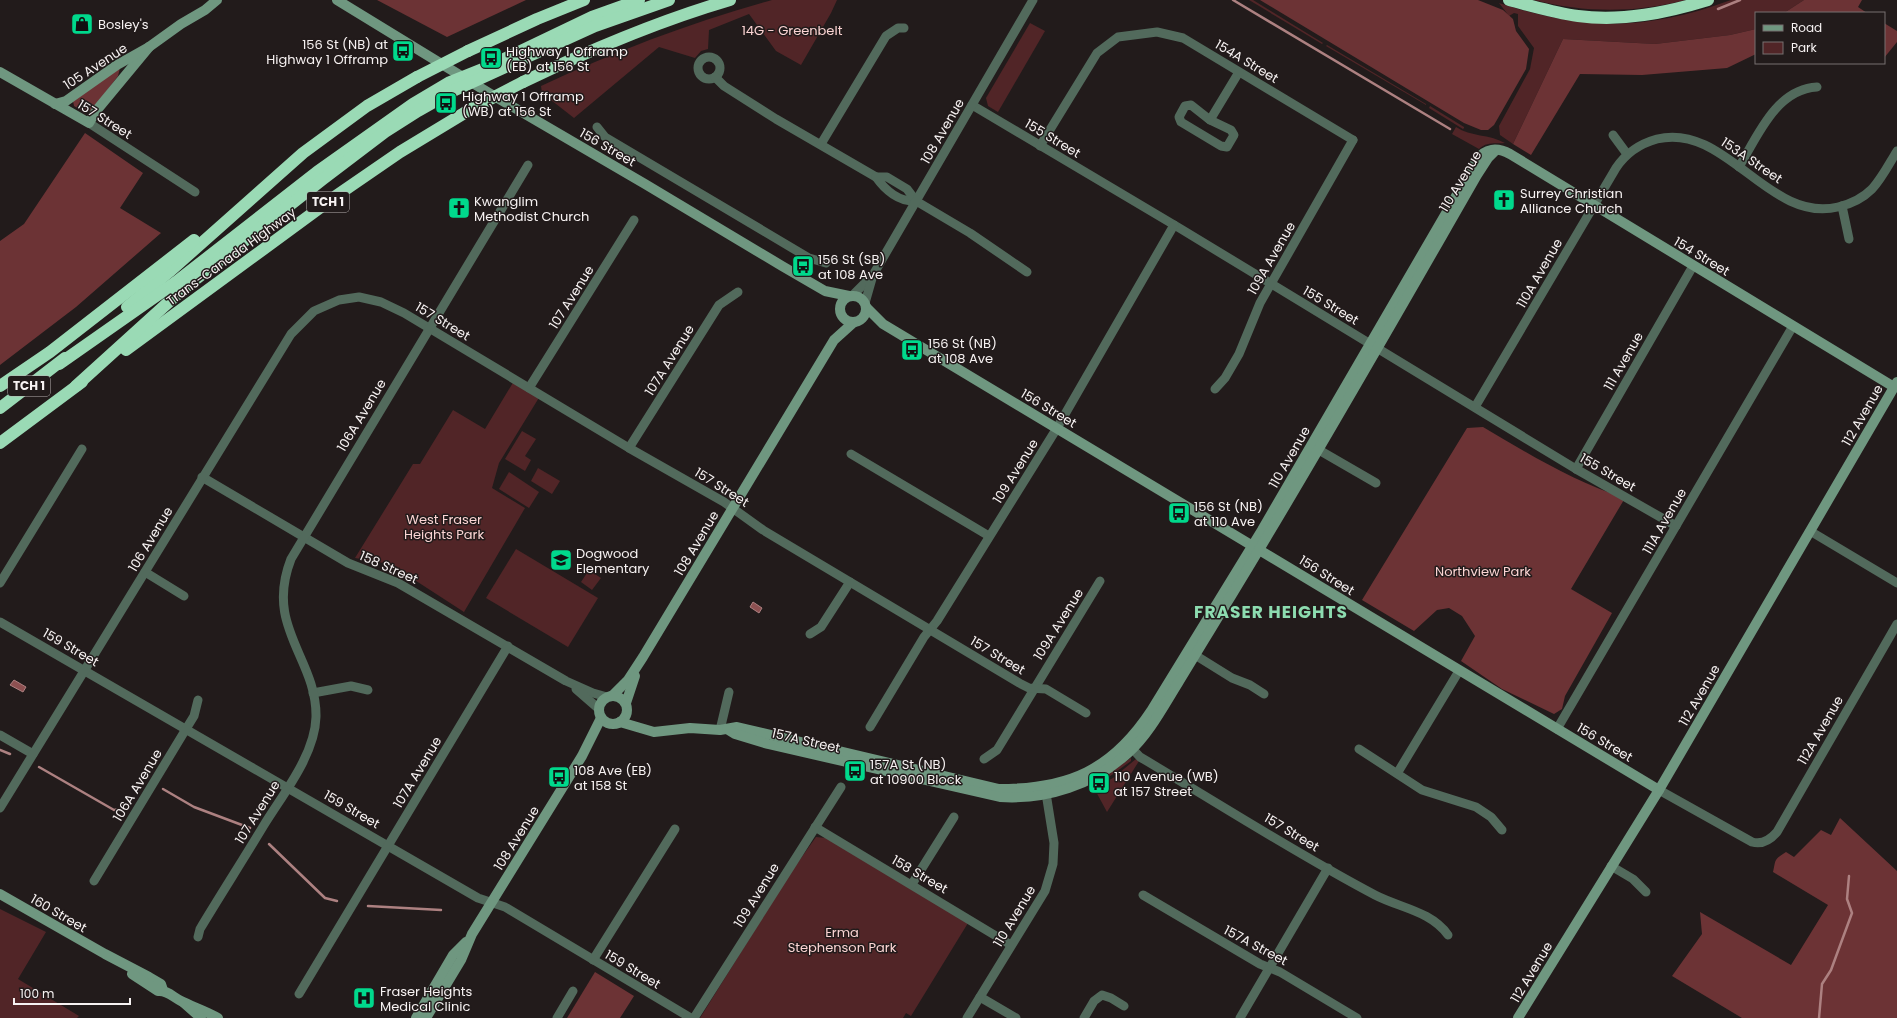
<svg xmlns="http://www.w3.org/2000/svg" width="1897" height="1018" font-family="Poppins,sans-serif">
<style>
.green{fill:#512527}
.forest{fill:#6c3335}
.water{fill:#8d5051;stroke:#ad8181}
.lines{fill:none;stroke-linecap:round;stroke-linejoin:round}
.stream{stroke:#ad8181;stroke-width:2.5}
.street{stroke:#526a5c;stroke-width:9}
.secondary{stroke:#6f9780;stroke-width:10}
.highway{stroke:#9adab5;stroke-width:12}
.highway-bridge{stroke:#9adab5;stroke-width:12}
.labels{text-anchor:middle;stroke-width:3;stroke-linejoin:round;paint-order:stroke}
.shield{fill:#221b1b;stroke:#b7b2b2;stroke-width:1}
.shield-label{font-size:12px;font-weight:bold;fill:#f7f2f2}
.poi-label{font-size:13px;fill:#f7f2f2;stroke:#221b1b;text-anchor:start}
.park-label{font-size:13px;fill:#fbd4d3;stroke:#221b1b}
.street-label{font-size:13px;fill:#f7f2f2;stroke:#221b1b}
.district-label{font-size:17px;font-weight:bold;letter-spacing:1px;fill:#8ddcb0;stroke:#221b1b}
</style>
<rect width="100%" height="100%" fill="#221b1b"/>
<g class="green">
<path d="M772 0H837L831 13 801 65 776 51 749 14 709 30 708 49 701 51 695 58 659 47 574 118 542 93 541 86C616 51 692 22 772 0Z"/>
<polygon points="1249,0 1253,0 1323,43 1322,44"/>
<path d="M1534 0H1686C1635 13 1585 13 1534 0Z"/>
<path d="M1731 0H1804L1784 13H1756V29L1730 35 1655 44 1563 39 1513 144 1500 135 1499 126 1530 69 1534 48 1518 26V14L1514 13 1509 16 1499 3C1584 31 1647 31 1731 0Z"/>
<polygon points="1030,23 1045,31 998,112 988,106 986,98"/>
<polygon points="1327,45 1426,104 1426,105 1326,46"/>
<polygon points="1430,106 1464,127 1464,128 1463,129 1429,108"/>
<path d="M1456 127C1471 137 1489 134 1505 143 1496 144 1487 141 1479 149L1452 134Z"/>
<polygon points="514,381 540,396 499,463 492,488 525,508 464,612 390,564 355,558 413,464 420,464 453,410 485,429"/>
<polygon points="522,431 536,439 525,456 531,460 525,471 505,459"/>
<polygon points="538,468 560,481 552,494 531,481"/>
<polygon points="509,472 539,492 529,508 499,489"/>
<polygon points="516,549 598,598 568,647 486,598"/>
<polygon points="589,570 601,578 592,590 581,582"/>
<polygon points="1131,758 1131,761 1102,782 1101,780 1110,772"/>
<polygon points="1136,759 1139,761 1107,812 1094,788 1113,778"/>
<polygon points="816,837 826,838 968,923 911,1016 906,1013 903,1018 700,1018 789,875"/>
<polygon points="0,909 46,932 18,979 79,1016 77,1018 0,1018"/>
</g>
<g class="forest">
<polygon points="377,0 526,0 447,37"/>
<polygon points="1260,0 1478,0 1503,10 1513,19 1516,31 1529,49 1526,69 1494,125 1488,130 1481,130 1464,123"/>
<polygon points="1804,0 1862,0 1858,7 1867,13 1784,13"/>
<polygon points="1884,23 1897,31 1897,42 1884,58"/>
<polygon points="1756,29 1756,54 1727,68 1642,75 1580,74 1531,155 1513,144 1563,39 1655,44 1730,35"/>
<polygon points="120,68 118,76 92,110 84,112 74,106 73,101"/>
<polygon points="85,133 143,173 120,208 161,233 76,307 0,365 0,241 24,224"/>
<path d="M1483 427C1529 454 1574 482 1625 498L1571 589 1612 613 1565 696 1562 709 1554 714 1502 689 1461 661 1475 636 1462 616 1449 608 1437 610 1414 631 1362 600 1467 428Z"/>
<path d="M1840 818 1897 871V1018H1742L1672 976 1702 934 1700 912 1791 965 1828 905 1773 872C1776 860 1773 860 1786 852L1794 857 1821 830 1831 835Z"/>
<polygon points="595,972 634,996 620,1018 567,1018"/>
</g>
<g class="water">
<polygon points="753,602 762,608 759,613 750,607"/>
<polygon points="14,680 26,687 23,692 10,685"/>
</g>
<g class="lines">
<g class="stream">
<polyline points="1233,0 1450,129"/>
<polyline points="1718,9 1740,0"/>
<polyline points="0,750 10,754"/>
<polyline points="39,767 114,810 120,809"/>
<polyline points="163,789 194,807 250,828"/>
<polyline points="269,844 325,898 337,901"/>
<polyline points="368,906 441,910"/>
<polyline points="1819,1018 1822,984 1831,970 1852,913 1847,899 1849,876"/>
</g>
<g class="street">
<circle cx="709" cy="68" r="11"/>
<path d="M715 77 724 86 776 119 876 177C885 190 899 202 916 201"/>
<polyline points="972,105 1181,229 1576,469 1676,526"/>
<polygon points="1191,105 1210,120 1231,130 1234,135 1227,147 1221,146 1181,122 1179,117 1185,106"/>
<polyline points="1210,120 1239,72"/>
<polyline points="89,123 195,192"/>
<polyline points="597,127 605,137 809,258 826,263"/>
<polyline points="1613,135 1627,154"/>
<polyline points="821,144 886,36 898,28 904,28"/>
<polyline points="1040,146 1097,53 1118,37 1157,32 1183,38 1353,140"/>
<path d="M1739 167C1757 137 1776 89 1817 87"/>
<polyline points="876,177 887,177 907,189 916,201 970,233 1027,272"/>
<polyline points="1842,206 1849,239"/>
<polyline points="852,296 872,276"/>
<polyline points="865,303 873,275 1033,0"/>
<polyline points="529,388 634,220"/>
<polyline points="1215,389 1225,378 1239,354 1260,303 1353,140"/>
<path d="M1475 407 1616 168C1626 153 1639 144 1657 139 1726 122 1769 224 1838 207 1851 204 1862 199 1872 189 1882 178 1889 164 1897 151"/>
<polyline points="1312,446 1376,483"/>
<polyline points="629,448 719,305 738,292"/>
<polyline points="851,454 989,536"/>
<polyline points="1576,469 1693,266"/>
<polyline points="202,477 348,563 398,583 566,681 593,693 607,697"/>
<polyline points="1810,531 1897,583"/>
<polyline points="145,572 184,596"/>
<polyline points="0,583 82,449"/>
<polyline points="0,622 478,898 505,907 691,1018"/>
<polyline points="810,634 821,627 850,582"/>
<polyline points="1195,655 1232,678 1250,685 1264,694"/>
<polyline points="576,689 599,709"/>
<polyline points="313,693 351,686 368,690"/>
<polyline points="870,727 924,637 937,621 1057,428 1174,225"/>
<polyline points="1557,729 1793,326"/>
<polyline points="720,730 729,692"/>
<polyline points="0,735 33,754"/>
<path d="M1128 744 1140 757C1218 803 1295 853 1375 895 1400 908 1431 911 1448 935"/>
<polyline points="1359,749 1422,790 1476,807 1491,817 1502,830"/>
<polyline points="984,759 997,750 1100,581"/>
<polyline points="1398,772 1459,671"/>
<path d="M1659 790 1752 842C1762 845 1770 840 1777 832L1897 624"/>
<polyline points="0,808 291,334 314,311 339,300 359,297 381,302 404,313 629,448 724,502 763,530 1021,684 1029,688 1046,689 1086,713"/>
<polyline points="815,827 1011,945"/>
<polyline points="1611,866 1633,879 1646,892"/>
<polyline points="94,881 186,729 194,716 198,700"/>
<polyline points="912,884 954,817"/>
<polyline points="1143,895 1260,964 1280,972 1357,1018"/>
<path d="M198 937 200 929C221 894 243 860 264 825 283 794 315 755 316 717 317 658 264 628 291 559L528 165"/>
<polyline points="593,960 675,829"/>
<polyline points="299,994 508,646"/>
<polyline points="980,997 1016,1018"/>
<polyline points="557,1018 573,991"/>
<polyline points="694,1018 841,787"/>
<polyline points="967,1018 1045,891 1053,864 1054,843 1045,787"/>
<polyline points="1084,1018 1094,1001 1102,995 1111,998 1124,1006"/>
<polyline points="1240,1018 1328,868"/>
</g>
<g class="secondary">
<polyline points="337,0 489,93 645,184 782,266 825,291 849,296"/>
<polyline points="0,72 89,123 96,111 149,47"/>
<polyline points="55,104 66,101 73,96 117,65 149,47 181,24 205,10 217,0"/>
<circle cx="853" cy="309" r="13"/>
<polyline points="866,307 883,324 1659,790"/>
<polyline points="613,695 628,680 643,657 834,340 854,322"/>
<circle cx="613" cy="710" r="14"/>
<polyline points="626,703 635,676"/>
<path d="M620 722 654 732 690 728 720 730 737 727 999 789C1069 789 1112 770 1151 711L1262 530 1477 160C1485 148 1497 147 1510 154L1894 387"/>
<path d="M727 729 735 734 768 744 1000 797C1047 800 1093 785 1128 753 1149 734 1163 707 1178 683 1196 654 1213 625 1231 596 1316 457 1396 316 1477 175L1488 158 1496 150"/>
<polyline points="0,894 105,954 149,977 161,984 163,990"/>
<path d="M132 974 158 991C167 990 173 997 181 1001 193 1007 206 1011 218 1018"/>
<polyline points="184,1003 201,1018"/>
<polyline points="416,1018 453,955 466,942"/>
<polyline points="426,1018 461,960 472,934 582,756 601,718"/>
<polyline points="1518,1018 1659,790 1897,382"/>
</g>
<g class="highway">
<path d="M1509 0C1532 6 1555 13 1578 16 1622 22 1666 13 1708 0"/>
<polyline points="468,51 537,19 584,0"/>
<path d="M523 82C590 50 658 21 730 0"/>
<polyline points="127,307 169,272 303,153 367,106 417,77"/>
<polyline points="126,350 336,196 400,152 471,109"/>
<polyline points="59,364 176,282 317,172 413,104 450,82 485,68 592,17 639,0"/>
<polyline points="0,386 50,352 194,240"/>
<polyline points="76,386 182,290 323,179 385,132 418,111 455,90 595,26 669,0"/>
<polyline points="0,408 65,358"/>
<polyline points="0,443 82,382"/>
</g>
<g class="highway-bridge">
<polyline points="417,77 468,51"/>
<polyline points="471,109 523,82"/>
</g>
</g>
<defs>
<g id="shop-square" transform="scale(1.15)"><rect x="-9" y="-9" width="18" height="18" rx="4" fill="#00d98c" stroke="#221b1b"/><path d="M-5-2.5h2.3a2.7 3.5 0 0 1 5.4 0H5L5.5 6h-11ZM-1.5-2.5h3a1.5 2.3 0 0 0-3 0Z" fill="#111"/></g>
<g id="bus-square" transform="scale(1.15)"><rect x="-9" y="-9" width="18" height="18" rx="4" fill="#00d98c" stroke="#221b1b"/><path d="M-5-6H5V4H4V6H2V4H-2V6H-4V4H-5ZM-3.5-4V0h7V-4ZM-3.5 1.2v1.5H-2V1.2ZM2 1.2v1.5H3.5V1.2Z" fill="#111"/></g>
<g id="church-square" transform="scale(1.15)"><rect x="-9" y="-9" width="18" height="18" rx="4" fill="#00d98c" stroke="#221b1b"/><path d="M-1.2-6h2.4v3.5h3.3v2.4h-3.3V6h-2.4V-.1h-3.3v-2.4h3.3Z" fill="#111"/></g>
<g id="school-square" transform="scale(1.15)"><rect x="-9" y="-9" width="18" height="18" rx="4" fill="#00d98c" stroke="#221b1b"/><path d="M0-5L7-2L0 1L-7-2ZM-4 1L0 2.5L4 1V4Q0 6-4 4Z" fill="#111"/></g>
<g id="hospital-square" transform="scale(1.15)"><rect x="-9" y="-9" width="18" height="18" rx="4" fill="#00d98c" stroke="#221b1b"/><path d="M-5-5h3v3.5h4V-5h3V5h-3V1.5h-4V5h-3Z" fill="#111"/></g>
</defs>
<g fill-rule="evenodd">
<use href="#shop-square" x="82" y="24"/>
<use href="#bus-square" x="403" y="51"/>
<use href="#bus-square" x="491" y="58"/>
<use href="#bus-square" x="446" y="103"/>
<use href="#church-square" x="1504" y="200"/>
<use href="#church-square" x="459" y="208"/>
<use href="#bus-square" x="803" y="266"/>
<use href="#bus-square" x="912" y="350"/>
<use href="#bus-square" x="1179" y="513"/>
<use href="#school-square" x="561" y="560"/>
<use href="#bus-square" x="855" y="771"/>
<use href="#bus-square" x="559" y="777"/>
<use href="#bus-square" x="1099" y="783"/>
<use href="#hospital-square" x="364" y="998"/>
</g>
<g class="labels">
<g class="shield">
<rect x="307" y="192" width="42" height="20" rx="3"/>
<rect x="8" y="376" width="42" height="20" rx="3"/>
</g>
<g class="shield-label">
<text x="328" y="206">TCH 1</text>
<text x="29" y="390">TCH 1</text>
</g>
<g class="poi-label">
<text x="98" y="29">Bosley's</text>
<text x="388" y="49" text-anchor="end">156 St (NB) at<tspan x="388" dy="15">Highway 1 Offramp</tspan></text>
<text x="506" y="56">Highway 1 Offramp<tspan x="506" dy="15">(EB) at 156 St</tspan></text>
<text x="462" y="101">Highway 1 Offramp<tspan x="462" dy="15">(WB) at 156 St</tspan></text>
<text x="1520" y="198">Surrey Christian<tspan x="1520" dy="15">Alliance Church</tspan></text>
<text x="474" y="206">Kwanglim<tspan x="474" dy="15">Methodist Church</tspan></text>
<text x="818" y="264">156 St (SB)<tspan x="818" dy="15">at 108 Ave</tspan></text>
<text x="928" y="348">156 St (NB)<tspan x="928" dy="15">at 108 Ave</tspan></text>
<text x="1194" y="511">156 St (NB)<tspan x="1194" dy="15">at 110 Ave</tspan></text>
<text x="576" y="558">Dogwood<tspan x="576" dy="15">Elementary</tspan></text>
<text x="870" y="769">157A St (NB)<tspan x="870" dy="15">at 10900 Block</tspan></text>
<text x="574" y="775">108 Ave (EB)<tspan x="574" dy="15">at 158 St</tspan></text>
<text x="1114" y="781">110 Avenue (WB)<tspan x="1114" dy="15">at 157 Street</tspan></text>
<text x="380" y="996">Fraser Heights<tspan x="380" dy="15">Medical Clinic</tspan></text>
</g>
<g class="park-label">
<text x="792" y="35">14G - Greenbelt</text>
<text x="444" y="524">West Fraser<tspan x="444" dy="15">Heights Park</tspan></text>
<text x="1483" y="576">Northview Park</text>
<text x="842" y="937">Erma<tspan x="842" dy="15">Stephenson Park</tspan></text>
</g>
<g class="street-label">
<text transform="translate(1247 61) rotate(31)" y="5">154A Street</text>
<text transform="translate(95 66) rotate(-33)" y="5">105 Avenue</text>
<text transform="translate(105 119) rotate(32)" y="5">157 Street</text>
<text transform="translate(942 131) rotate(-60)" y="5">108 Avenue</text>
<text transform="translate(1053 138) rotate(31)" y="5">155 Street</text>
<text transform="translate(608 147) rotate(30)" y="5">156 Street</text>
<text transform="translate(1752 160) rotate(34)" y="5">153A Street</text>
<text transform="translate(1460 181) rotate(-59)" y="5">110 Avenue</text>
<text transform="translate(231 256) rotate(-36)" y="5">Trans-Canada Highway</text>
<text transform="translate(1702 256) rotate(31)" y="5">154 Street</text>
<text transform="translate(1271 258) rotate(-60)" y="5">109A Avenue</text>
<text transform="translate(1539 273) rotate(-60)" y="5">110A Avenue</text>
<text transform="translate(571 297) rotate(-58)" y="5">107 Avenue</text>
<text transform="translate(1331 305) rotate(31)" y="5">155 Street</text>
<text transform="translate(443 321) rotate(31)" y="5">157 Street</text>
<text transform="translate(669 360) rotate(-58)" y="5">107A Avenue</text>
<text transform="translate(1623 361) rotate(-60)" y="5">111 Avenue</text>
<text transform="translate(1049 408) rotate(31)" y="5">156 Street</text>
<text transform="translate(361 415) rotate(-59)" y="5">106A Avenue</text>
<text transform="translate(1862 415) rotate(-60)" y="5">112 Avenue</text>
<text transform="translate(1289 457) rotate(-60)" y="5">110 Avenue</text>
<text transform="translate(1015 471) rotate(-58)" y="5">109 Avenue</text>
<text transform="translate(1608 472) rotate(30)" y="5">155 Street</text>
<text transform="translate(722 487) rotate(32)" y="5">157 Street</text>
<text transform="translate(1664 521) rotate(-60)" y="5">111A Avenue</text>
<text transform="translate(150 539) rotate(-59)" y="5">106 Avenue</text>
<text transform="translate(696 543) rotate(-59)" y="5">108 Avenue</text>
<text transform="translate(389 567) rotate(24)" y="5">158 Street</text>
<text transform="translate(1327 575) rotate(32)" y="5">156 Street</text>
<text transform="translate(1058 624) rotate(-58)" y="5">109A Avenue</text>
<text transform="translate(71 647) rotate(30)" y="5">159 Street</text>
<text transform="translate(998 655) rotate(31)" y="5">157 Street</text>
<text transform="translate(1699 695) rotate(-60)" y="5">112 Avenue</text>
<text transform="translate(1820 730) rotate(-60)" y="5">112A Avenue</text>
<text transform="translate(806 740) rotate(13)" y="5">157A Street</text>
<text transform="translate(1605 742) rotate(31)" y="5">156 Street</text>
<text transform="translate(417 772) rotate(-59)" y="5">107A Avenue</text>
<text transform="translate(137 785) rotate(-59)" y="5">106A Avenue</text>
<text transform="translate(352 809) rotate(30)" y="5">159 Street</text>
<text transform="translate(257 812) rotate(-58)" y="5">107 Avenue</text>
<text transform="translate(1292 832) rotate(31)" y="5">157 Street</text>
<text transform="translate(516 838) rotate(-58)" y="5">108 Avenue</text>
<text transform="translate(920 874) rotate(30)" y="5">158 Street</text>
<text transform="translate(756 895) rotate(-58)" y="5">109 Avenue</text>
<text transform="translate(59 913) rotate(30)" y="5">160 Street</text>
<text transform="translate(1014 916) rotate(-59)" y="5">110 Avenue</text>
<text transform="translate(1256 945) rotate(28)" y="5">157A Street</text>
<text transform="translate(633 969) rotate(31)" y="5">159 Street</text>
<text transform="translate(1531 972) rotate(-59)" y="5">112 Avenue</text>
</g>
<g class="district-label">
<text x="1271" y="618">FRASER HEIGHTS</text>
</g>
</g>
<rect x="1755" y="12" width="130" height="52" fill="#221b1b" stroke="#777171"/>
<rect x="1763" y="25" width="20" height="6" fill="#6f9780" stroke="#777171"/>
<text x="1791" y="32" font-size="12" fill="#f7f2f2">Road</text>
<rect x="1763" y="42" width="20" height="12" fill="#512527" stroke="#777171"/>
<text x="1791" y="52" font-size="12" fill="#f7f2f2">Park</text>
<path d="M14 998v6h116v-6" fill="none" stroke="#f7f2f2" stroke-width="2"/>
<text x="20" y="998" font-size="12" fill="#f7f2f2" stroke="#221b1b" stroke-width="3" paint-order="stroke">100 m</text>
</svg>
